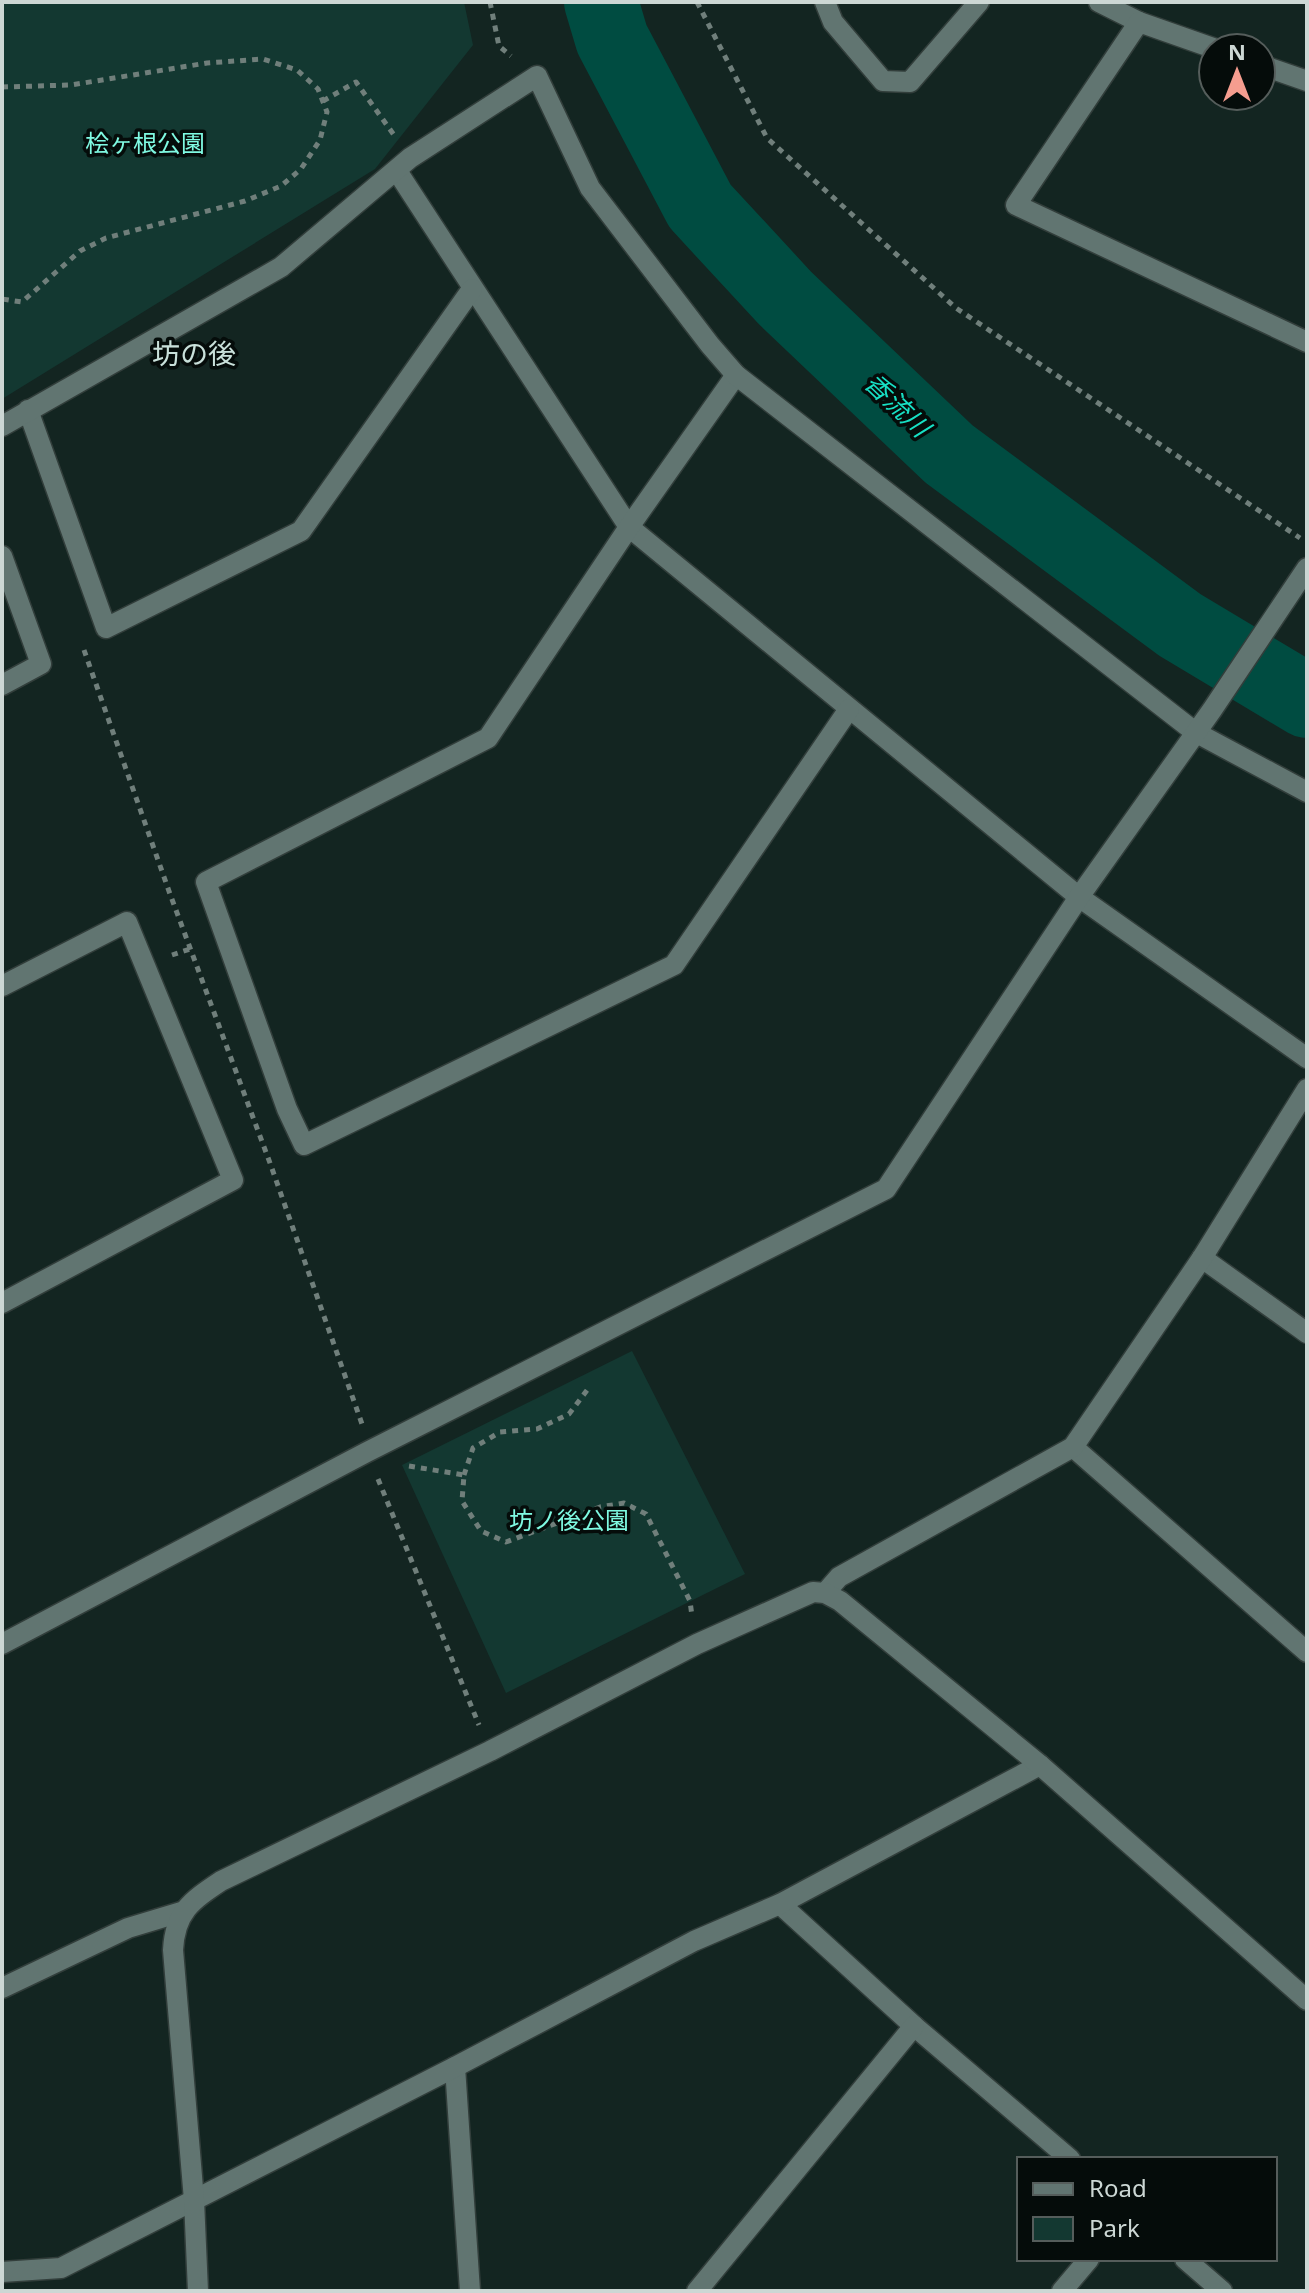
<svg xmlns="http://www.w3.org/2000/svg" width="1309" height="2293" font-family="'Noto Sans','Noto Sans JP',sans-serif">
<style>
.green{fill:#133831}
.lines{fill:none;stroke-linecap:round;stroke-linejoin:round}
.river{stroke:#004c41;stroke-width:74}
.street-casing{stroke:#323e3b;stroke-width:23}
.secondary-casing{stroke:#323e3b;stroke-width:23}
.path{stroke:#707f7b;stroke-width:5;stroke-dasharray:6 6;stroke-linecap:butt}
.street{stroke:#617571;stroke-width:20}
.secondary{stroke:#617571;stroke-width:20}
.labels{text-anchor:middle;stroke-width:7;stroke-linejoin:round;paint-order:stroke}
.park-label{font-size:24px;fill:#7ffae2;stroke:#050c0a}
.water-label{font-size:26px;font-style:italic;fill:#17dfc4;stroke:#050c0a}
.quarter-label{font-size:28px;fill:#c9e0da;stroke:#050c0a}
</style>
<rect width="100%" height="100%" fill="#132521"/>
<g class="green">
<polygon points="2,2 464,2 473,45 375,169 2,399"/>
<polygon points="632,1351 745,1574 506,1693 402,1465"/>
</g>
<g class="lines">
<polyline class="river" points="601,2 612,39 700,206 785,298 949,454 1180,625 1307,701"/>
<g class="street-casing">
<g id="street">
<polyline points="825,2 833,22 883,81 910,82 979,2"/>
<polyline points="1099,2 1139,22"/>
<polyline points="1213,48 1139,22 1016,205 1307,342"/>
<polyline points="1261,65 1307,81"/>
<polyline points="397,171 629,527 1079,897 1307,1058"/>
<polyline points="736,375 629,527 488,738 206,882 287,1109 304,1145 674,965 849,709"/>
<polyline points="28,410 106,628 301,531 472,289"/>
<polyline points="2,426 281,267 410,158 537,76 590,188 710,345 736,375 1195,732 1307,792"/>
<polyline points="2,556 41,664 2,685"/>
<polyline points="2,986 127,922 233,1180 2,1303"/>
<polyline points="1202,1258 1307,1333"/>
<polyline points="1073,1447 1307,1652"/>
<polyline points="825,1593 839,1577 1073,1447 1202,1258 1307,1089"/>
<polyline points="2,1644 367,1452 886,1189 1079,897 1212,710 1307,568"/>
<polyline points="780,1904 914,2026 1070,2159"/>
<polyline points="2,1988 128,1928 181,1912"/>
<polyline points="455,2067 470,2291"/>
<polyline points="1185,2259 1222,2291"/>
<polyline points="2,2272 61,2268 455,2067 694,1941 780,1904 1040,1765"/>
<polyline points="697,2291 914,2026"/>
<polyline points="1062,2291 1089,2259"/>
</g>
</g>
<g class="secondary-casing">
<path id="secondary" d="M198 2291 194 2200 173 1950C175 1912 191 1901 221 1881L490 1751 697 1644 813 1592 825 1593 840 1601 1040 1765 1307 2000"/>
</g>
<g class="path">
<polyline points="490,2 499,46 511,56"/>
<polyline points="697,2 767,138 956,308 1300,538"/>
<polyline points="2,87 71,85 207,63 263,59 297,70 318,89 327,112 320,140 301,169 281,186 245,201 106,238 80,251 22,302 2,299"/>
<polyline points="323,101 356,82 394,135"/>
<polyline points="84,650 170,894 270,1163 362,1424"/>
<polyline points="172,955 190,949"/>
<polyline points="409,1466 464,1475 462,1501 481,1531 506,1542 600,1507 624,1503 646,1514 690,1601 692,1616"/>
<polyline points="464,1475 473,1448 500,1432 537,1429 569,1414 588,1389"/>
<polyline points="378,1479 479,1725"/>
</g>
<use href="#street" class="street"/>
<use href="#secondary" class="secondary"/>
</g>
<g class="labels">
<g class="park-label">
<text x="145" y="152">桧ヶ根公園</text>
<text x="569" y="1529">坊ノ後公園</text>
</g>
<g class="water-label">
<text transform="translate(897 405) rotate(44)" y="9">香流川</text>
</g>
<g class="quarter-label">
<text x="194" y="364">坊の後</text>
</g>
</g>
<rect width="1309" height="2293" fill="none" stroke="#ccd7d4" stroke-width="8"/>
<rect x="1017" y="2157" width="260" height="104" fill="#050c0a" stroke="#555d5b" stroke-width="2"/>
<rect x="1033" y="2183" width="40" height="12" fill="#617571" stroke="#555d5b" stroke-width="2"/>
<text x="1089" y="2197" font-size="24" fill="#ccd7d4">Road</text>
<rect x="1033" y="2217" width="40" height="24" fill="#133831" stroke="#555d5b" stroke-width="2"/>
<text x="1089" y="2237" font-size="24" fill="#ccd7d4">Park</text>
<g transform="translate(1237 72)"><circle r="38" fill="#050c0a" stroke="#555d5b" stroke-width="2"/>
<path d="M0-6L14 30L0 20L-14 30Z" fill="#f59d8f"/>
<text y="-12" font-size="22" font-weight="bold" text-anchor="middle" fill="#ccd7d4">N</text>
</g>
</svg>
